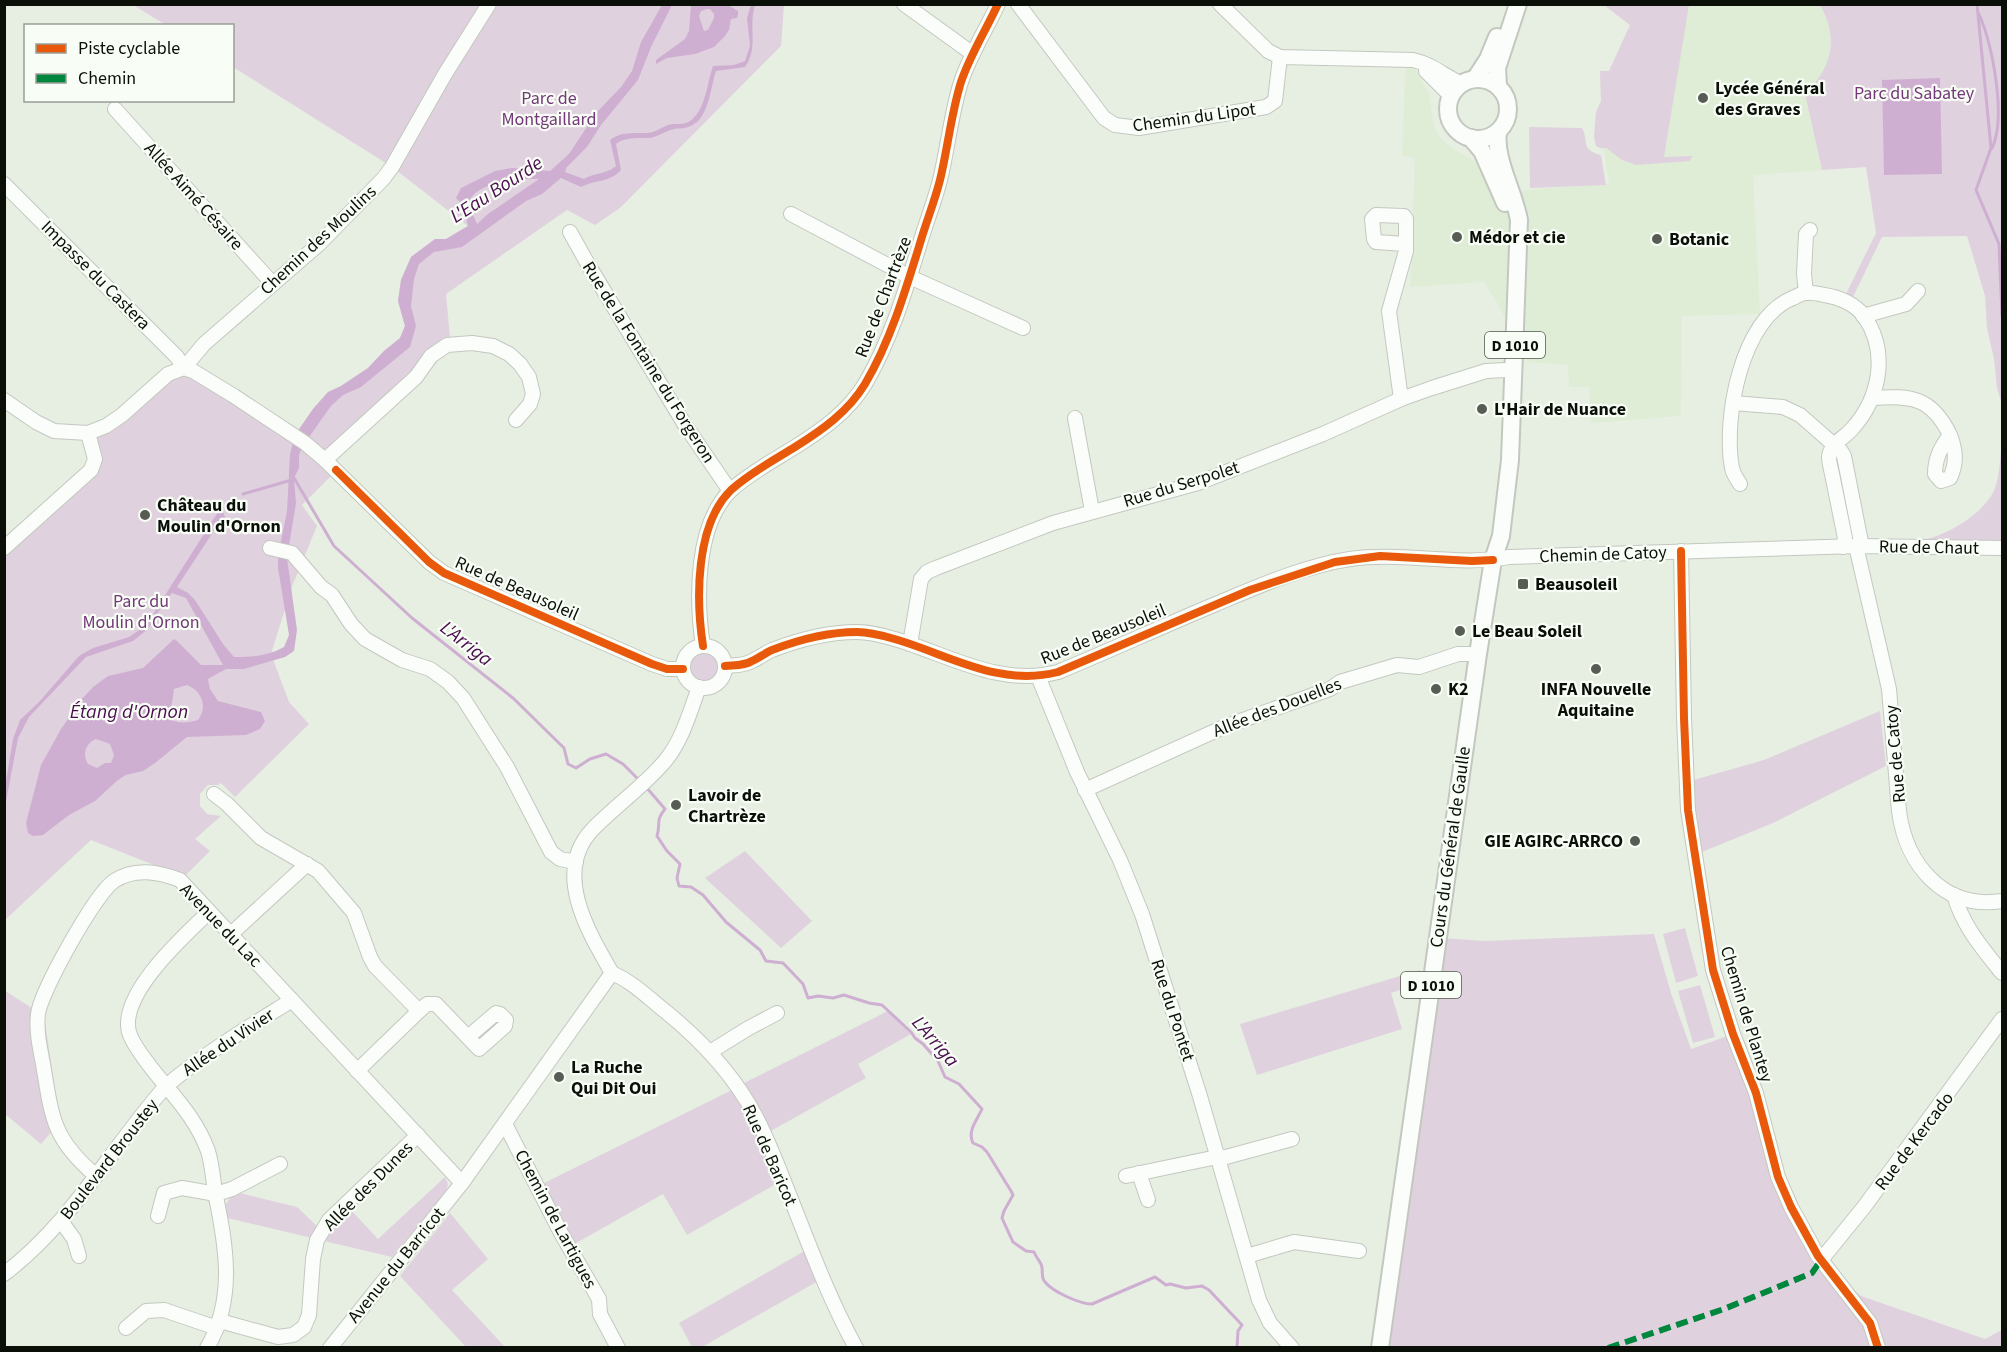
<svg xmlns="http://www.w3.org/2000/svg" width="2007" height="1352" font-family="'Source Sans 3',sans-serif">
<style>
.built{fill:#dfedd7}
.green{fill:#e0d1df}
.water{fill:#cfafd1;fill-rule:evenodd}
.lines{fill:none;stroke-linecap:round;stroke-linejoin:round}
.stream{stroke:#cfafd1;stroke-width:3}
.minor-casing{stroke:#c3c8bf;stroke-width:16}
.major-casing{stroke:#c3c8bf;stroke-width:20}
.minor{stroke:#fbfdfb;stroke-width:14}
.major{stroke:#fbfdfb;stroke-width:16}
.quiet{stroke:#00873e;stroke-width:6;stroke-dasharray:12 6;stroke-linecap:butt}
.cycleway-casing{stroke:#f8fef5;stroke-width:11}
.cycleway{stroke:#e8590c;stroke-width:8}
.poi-dot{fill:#575d55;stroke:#f8fef5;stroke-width:2}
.labels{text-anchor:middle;stroke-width:4.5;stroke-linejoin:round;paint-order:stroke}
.shield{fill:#f8fef5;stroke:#51574f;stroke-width:1.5}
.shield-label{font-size:16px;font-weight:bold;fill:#0a0f08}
.poi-label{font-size:18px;font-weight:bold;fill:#0a0f08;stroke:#f8fef5;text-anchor:start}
.park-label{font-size:18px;fill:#733879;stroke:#f8fef5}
.street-label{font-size:18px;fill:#0a0f08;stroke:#f8fef5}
.water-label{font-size:20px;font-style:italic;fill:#4a0d50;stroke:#f8fef5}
</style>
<rect width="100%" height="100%" fill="#e7efe3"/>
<polygon class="built" points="1604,5 1820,5 1827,16 1831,34 1828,63 1817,82 1805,95 1822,170 1753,175 1760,314 1682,316 1681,416 1591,423 1589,387 1569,387 1568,365 1527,362 1498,304 1484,282 1410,287 1415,158 1402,156 1406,52 1429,93 1433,123 1440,138 1455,150 1475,161 1493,197 1536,189 1609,184 1604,151 1596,146 1594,137 1596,112 1601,101 1600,71 1609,71 1630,25"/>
<g class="green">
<polygon points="133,5 784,5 781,46 620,208 595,225 567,210 446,294 450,338 325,460 312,454 331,476 302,505 317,526 293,584 271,654 289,702 309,724 235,797 221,783 218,785 208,785 200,794 200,806 207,814 221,816 195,839 210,851 184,877 91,840 5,920 5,552 91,470 91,439 184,368 295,436 313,409 328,392 341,386 368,368 384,351 400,338 405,326 398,301 401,280 411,257 435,239 446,239 468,226 392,167 233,67 232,26 166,25"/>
<polygon points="1604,5 1689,5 1664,157 1693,156 1689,161 1636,165 1622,160 1606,148 1601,148 1596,146 1594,137 1596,112 1601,101 1600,71 1609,71 1630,25"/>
<path d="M1820 5H2002V404L1997 388 1994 359 1987 328 1985 296 1967 236 1882 237 1853 297 1846 294 1876 233 1866 167 1822 170 1805 94C1832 68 1839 38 1820 5Z"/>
<path d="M1529 127 1582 128C1590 144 1580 149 1601 155L1606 185 1530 188Z"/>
<path d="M2002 443V540L1904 541C1910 540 1917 541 1923 540 1948 535 1989 511 1996 485 2000 472 2000 457 2002 443Z"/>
<circle cx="704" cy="667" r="14"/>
<polygon points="1880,711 1886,766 1773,823 1697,854 1690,781 1764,760"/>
<polygon points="745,851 812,921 781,948 705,878"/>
<polygon points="1685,928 1698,976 1676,983 1663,934"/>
<polygon points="1654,934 1671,993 1691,1049 1733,1034 1778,1177 1821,1260 1861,1296 1985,1339 2002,1330 2002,1348 1386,1348 1441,938 1485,941"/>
<polygon points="1420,970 1419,984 1391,993 1402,1029 1257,1075 1240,1024"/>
<polygon points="1700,985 1715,1037 1693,1043 1678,991"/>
<polygon points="4,990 44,1016 60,1122 41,1144 5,1114"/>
<polygon points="888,1011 911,1034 858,1064 866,1078 769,1132 742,1084"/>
<polygon points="734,1089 781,1181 687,1235 663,1194 571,1246 542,1184"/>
<polygon points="445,1177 448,1184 446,1191 392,1257 324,1241 333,1226 350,1209 378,1239"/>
<polygon points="240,1193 297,1207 318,1227 312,1238 227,1218 226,1204 230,1198"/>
<polygon points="450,1213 488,1259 452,1290 505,1347 466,1347 400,1276"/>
<polygon points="808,1249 820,1280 702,1347 692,1347 679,1323"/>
</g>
<g class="water">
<path d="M691 4 728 5 738 11V15L737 18 731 19 729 30 725 36 714 47 695 54 667 58 656 64V60L685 39 689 31ZM707 9H710L714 14V18L708 30 704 31 699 16 701 11Z"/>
<path d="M662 5H672L651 47 638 80 601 125 587 147 567 167 565 172 584 179C593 173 608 174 616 166L610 140C619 132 634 133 646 133 655 133 660 128 668 125 673 123 680 125 686 123 705 116 707 83 713 66L734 65 745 61 750 46 747 18 751 5H755C748 25 759 48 745 67L716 71C710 89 709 121 688 127 683 129 678 128 674 129 665 131 656 138 647 138 638 138 624 137 616 144L621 170C609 183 597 179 581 187L561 178 542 194 526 201 462 247 434 252 419 264 414 279 411 306 416 326 410 347 361 387 343 395 331 406 302 447 299 455V468L294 478 296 503 287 558 297 630 294 651 285 657 244 669H226L208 679 210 689 218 701 261 712 265 721 260 729 246 735 187 737 155 763 143 771 126 775 118 780 95 801 69 815 43 835 33 836 28 833 26 823 41 765 61 729 81 700 93 687 108 676 143 668 174 639 177 641 201 665H223L186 598 172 593 167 598 148 629 133 641 86 657 29 717 18 738 5 807V787L13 739 20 720 39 702 79 656 93 648 129 637 141 629 148 622 218 512H223L225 517 217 526 177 587 188 593 195 600 223 644 234 657C253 657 267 656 284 647L289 635 278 568V556L287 511 290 454 295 435 313 409 328 392 341 386 368 368 384 351 400 338 405 326 398 301 401 280 411 257 435 239H446L468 226 463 205 456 198 461 188 495 171 512 168 550 171 569 154 596 113 621 87 632 71 641 42ZM517 179H539L488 214 477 224 468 203C476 185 500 183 517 179ZM187 685C202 691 208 707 198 720 187 723 180 724 169 719L168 714 172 703 174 689ZM96 739 110 744 114 755 111 763H105L97 768 88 764C82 754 85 744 96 739Z"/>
<polygon points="1940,78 1942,174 1884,175 1882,80"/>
</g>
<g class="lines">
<g class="stream">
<polyline points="1977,4 1991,148 1976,190 1999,244 2002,316"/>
<path d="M1979 14C1992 44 2007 117 1992 148"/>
<polyline points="294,478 334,546 412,618 513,698 564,748 568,764 576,768 590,759 606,754 623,764 640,781"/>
<polyline points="243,494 288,481"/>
<path d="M646 787 665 809C655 821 661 823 657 836L667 851 680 864 677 878 679 886 691 887 703 895 726 922 760 950 766 961 783 963 803 984 808 998 818 996 833 998 844 995 869 1003 882 1005 911 1032 915 1038 923 1044 938 1061 945 1077 959 1084 982 1109C977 1120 967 1131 973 1143L982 1147 987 1152 1011 1191 1013 1195 1004 1211 1002 1218 1013 1242 1026 1251 1034 1252C1036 1257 1039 1260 1041 1264 1044 1270 1040 1277 1045 1282 1053 1292 1080 1304 1092 1304L1155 1277 1166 1285 1170 1284 1186 1288 1202 1286 1209 1290 1242 1325 1238 1331 1237 1348"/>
</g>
<g class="minor-casing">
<g id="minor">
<polyline points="904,4 973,54"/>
<polyline points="1018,4 1104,118 1115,125 1139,128 1266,107 1275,101 1280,57"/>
<path d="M1220 4 1268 51 1280 57 1413 60C1432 64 1444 76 1462 84"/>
<polyline points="1426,71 1451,96"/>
<polyline points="115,109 273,284"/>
<polyline points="4,184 177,357 184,368"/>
<polyline points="791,214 910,277 1023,328"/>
<polyline points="570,232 589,266 685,425 730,491"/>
<polyline points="1806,293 1804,274 1806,234 1810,230"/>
<polyline points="1863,316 1906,304 1918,291"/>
<polyline points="184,368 193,371 234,396 305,443 325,460 429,562 444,573 652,664 667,669 683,669"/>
<path d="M1873 398C1912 395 1932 398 1950 435 1941 447 1935 458 1935 474L1941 481 1950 478C1957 463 1956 451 1950 435"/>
<polyline points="1401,399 1389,311 1406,251 1406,219 1404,216 1376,215 1372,219 1374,239 1376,242 1405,244"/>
<polyline points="4,400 36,422 54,431 88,433 106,426 122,415 168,374 184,368 204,344 319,244 383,179 392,167 445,74 489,4"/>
<polyline points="1733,403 1783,407 1800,415 1841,451 1844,456 1862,547"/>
<polyline points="1075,418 1092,511"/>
<polyline points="325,460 416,377 431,356 447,345 472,343 493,346 509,354 520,364 529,377 533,394 530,404 516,420"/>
<path d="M1740 484C1737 479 1733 474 1732 468 1723 419 1741 318 1793 298 1797 296 1802 293 1806 293 1812 292 1819 294 1824 295 1839 297 1855 304 1864 316 1889 352 1880 398 1852 429 1844 438 1830 444 1829 457 1829 464 1832 472 1833 479 1837 499 1841 518 1845 538L1843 547"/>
<path d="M1856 546 1889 689 1899 811C1906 865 1944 910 2002 901"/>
<polyline points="4,548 91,470 95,459 88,433"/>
<polyline points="270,548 292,553 321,587 332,595 351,624 365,639 402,660 430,669 448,682 463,698 507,767 551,852 560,859 576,862"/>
<polyline points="1681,551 1684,718 1688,810 1713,970 1733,1034 1756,1093 1778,1177 1791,1207 1818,1256 1870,1323 1878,1348"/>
<polyline points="910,644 921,579 927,572 936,568 1053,523 1198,483 1323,434 1401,399 1432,388 1486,371 1505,370"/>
<path d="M703 646C696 600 695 525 731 490 750 473 774 460 795 447 822 430 848 412 865 384 891 340 906 289 921 240 927 220 935 200 940 180 948 147 951 114 961 82 970 55 986 30 998 4"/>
<circle cx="704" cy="667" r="21"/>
<path d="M725 666C734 665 744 666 752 661 759 658 765 653 772 650 798 640 829 632 857 632 872 632 884 636 898 640 951 656 1000 687 1058 672 1111 650 1163 626 1216 604 1259 586 1304 566 1350 559 1403 551 1456 567 1509 557L1856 546 2002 548"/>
<polyline points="1038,676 1077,772 1120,860 1142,914 1199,1093 1259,1300 1270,1323 1292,1348"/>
<polyline points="1085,790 1226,726 1330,689 1340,682 1397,665 1419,667 1458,654 1478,654"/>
<polyline points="214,794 227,804 261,838 318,871 354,913 370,957 375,966 419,1011 427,1004 436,1004 479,1049 505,1026 506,1020 500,1014 496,1013 468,1037"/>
<path d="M1954 895C1963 926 1982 948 2002 973"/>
<path d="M209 912C184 936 119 994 129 1032 133 1047 156 1074 166 1086 205 1053 249 1027 292 1000"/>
<polyline points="231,934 307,864"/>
<path d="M612 973C631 981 644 994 660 1007 698 1037 733 1073 756 1117 767 1138 776 1161 785 1184 807 1239 827 1295 856 1348"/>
<path d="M612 973C589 933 552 873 592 830 615 806 643 787 665 761 682 741 690 712 699 687"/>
<polyline points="710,1052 747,1029 777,1013"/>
<polyline points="357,1071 419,1011"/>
<polyline points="505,1124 561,1233 599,1299 600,1314 618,1348"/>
<polyline points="1139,1173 1148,1200"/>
<path d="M95 1175C52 1138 52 1117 43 1064 40 1048 36 1031 38 1014 41 991 95 894 114 881 135 867 159 872 180 880L462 1183"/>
<polyline points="1126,1176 1217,1157 1226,1157 1292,1139"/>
<polyline points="158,1216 164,1193 182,1188 216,1194 232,1189 280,1164"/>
<polyline points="61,1221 74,1239 79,1256"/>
<polyline points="1247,1256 1294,1242 1359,1251"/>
<polyline points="1821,1260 1864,1207 2002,1019"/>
<path d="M4 1274C71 1224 111 1148 166 1086 183 1106 199 1126 208 1151 212 1164 213 1178 215 1192 226 1245 236 1298 207 1348"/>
<polyline points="220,1321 278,1337 293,1335 304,1327 309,1315 313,1259 317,1240 329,1220 418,1135"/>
<polyline points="126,1328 146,1311 164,1310 217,1328"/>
<polyline points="330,1348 462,1183 612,973"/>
</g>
</g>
<g class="major-casing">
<g id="major">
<polyline points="1475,79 1488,59 1497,37"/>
<circle cx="1478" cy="109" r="30"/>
<polyline points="1498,86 1497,68 1518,4"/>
<polyline points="1471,138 1482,151 1505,203"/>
<path d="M1380 1348 1478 654 1493 560 1501 536 1510 460 1519 220C1514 192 1494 158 1498 132"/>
</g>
</g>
<use href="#minor" class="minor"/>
<use href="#major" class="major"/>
<polyline class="quiet" points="1608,1348 1724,1309 1812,1273 1821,1260"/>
<g class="cycleway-casing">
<g id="cycleway">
<polyline points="336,470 429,562 444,573 652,664 667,669 683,669"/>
<polyline points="1681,551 1684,718 1688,810 1713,970 1733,1034 1756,1093 1778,1177 1791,1207 1818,1256 1870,1323 1878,1348"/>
<path d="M703 646C696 600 695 525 731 490 750 473 774 460 795 447 822 430 848 412 865 384 891 340 906 289 921 240 927 220 935 200 940 180 948 147 951 114 961 82 970 55 986 30 998 4"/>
<path d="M725 666C734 665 744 666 752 661 759 658 765 653 772 650 798 640 829 632 857 632 872 632 884 636 898 640 951 656 1000 687 1058 672L1250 590 1335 562 1380 556 1472 561 1493 560"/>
</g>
</g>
<use href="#cycleway" class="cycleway"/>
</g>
<g class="poi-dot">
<circle cx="1703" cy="98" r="6"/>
<circle cx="1457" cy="237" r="6"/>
<circle cx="1657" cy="239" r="6"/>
<circle cx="1482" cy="409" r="6"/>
<circle cx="145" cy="515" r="6"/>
<rect x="1517" y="578" width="12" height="12" rx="3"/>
<circle cx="1460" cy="631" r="6"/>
<circle cx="1596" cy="669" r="6"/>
<circle cx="1436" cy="689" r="6"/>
<circle cx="676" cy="805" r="6"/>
<circle cx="1635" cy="841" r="6"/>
<circle cx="559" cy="1077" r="6"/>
</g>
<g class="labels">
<g class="shield">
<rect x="1485" y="332" width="60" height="26" rx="4.5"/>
<rect x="1401" y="972" width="60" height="26" rx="4.5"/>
</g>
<g class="shield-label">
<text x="1515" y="351">D 1010</text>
<text x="1431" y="991">D 1010</text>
</g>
<g class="poi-label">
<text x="1715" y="94">Lycée Général<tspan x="1715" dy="21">des Graves</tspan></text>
<text x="1469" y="243">Médor et cie</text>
<text x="1669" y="245">Botanic</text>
<text x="1494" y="415">L'Hair de Nuance</text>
<text x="157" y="511">Château du<tspan x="157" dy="21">Moulin d'Ornon</tspan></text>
<text x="1535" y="590">Beausoleil</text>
<text x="1472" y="637">Le Beau Soleil</text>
<text x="1448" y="695">K2</text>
<text x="1596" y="695" text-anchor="middle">INFA Nouvelle<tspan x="1596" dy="21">Aquitaine</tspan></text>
<text x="688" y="801">Lavoir de<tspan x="688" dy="21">Chartrèze</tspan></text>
<text x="1623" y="847" text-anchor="end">GIE AGIRC-ARRCO</text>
<text x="571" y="1073">La Ruche<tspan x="571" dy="21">Qui Dit Oui</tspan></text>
</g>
<g class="park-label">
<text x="1914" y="99">Parc du Sabatey</text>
<text x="549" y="104">Parc de<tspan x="549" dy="21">Montgaillard</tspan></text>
<text x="141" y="607">Parc du<tspan x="141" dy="21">Moulin d'Ornon</tspan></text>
</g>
<g class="street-label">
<text transform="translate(1194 117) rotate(-8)" y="6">Chemin du Lipot</text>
<text transform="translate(194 196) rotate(48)" y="6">Allée Aimé Césaire</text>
<text transform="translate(318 240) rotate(-43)" y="6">Chemin des Moulins</text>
<text transform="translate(96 275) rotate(45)" y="6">Impasse du Castera</text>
<text transform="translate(883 297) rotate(-69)" y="6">Rue de Chartrèze</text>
<text transform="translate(649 362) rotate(58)" y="6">Rue de la Fontaine du Forgeron</text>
<text transform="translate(1181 484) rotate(-17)" y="6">Rue du Serpolet</text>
<text transform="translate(1929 547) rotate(1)" y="6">Rue de Chaut</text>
<text transform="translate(1603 554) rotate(-2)" y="6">Chemin de Catoy</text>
<text transform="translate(517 588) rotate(24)" y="6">Rue de Beausoleil</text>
<text transform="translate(1103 634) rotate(-22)" y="6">Rue de Beausoleil</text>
<text transform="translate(1277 707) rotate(-21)" y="6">Allée des Douelles</text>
<text transform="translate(1895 754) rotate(-95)" y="6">Rue de Catoy</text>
<text transform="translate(1450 847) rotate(-82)" y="6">Cours du Général de Gaulle</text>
<text transform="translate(221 925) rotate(46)" y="6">Avenue du Lac</text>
<text transform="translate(1173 1010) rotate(72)" y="6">Rue du Pontet</text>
<text transform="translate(1747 1014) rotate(73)" y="6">Chemin de Plantey</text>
<text transform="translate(228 1042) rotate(-34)" y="6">Allée du Vivier</text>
<text transform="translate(1914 1141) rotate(-53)" y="6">Rue de Kercado</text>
<text transform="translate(770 1155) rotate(66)" y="6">Rue de Baricot</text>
<text transform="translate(109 1159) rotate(-52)" y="6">Boulevard Broustey</text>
<text transform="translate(368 1186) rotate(-45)" y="6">Allée des Dunes</text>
<text transform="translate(556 1219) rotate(62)" y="6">Chemin de Lartigues</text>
<text transform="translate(396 1265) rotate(-51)" y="6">Avenue du Barricot</text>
</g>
<g class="water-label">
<text transform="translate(496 189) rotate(-33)" y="7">L'Eau Bourde</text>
<text transform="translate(467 643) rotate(38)" y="7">L'Arriga</text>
<text x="129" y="718">Étang d'Ornon</text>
<text transform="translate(936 1041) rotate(49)" y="7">L'Arriga</text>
</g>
</g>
<rect width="2007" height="1352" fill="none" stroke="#0a0f08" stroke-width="12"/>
<rect x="24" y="24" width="210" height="78" fill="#f8fef5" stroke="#999e96" stroke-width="1.5"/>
<rect x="36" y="44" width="30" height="9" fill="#e8590c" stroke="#999e96" stroke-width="1.5"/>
<text x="78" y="54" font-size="18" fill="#0a0f08">Piste cyclable</text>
<rect x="36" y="74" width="30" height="9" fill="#00873e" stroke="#999e96" stroke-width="1.5"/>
<text x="78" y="84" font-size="18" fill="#0a0f08">Chemin</text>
</svg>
